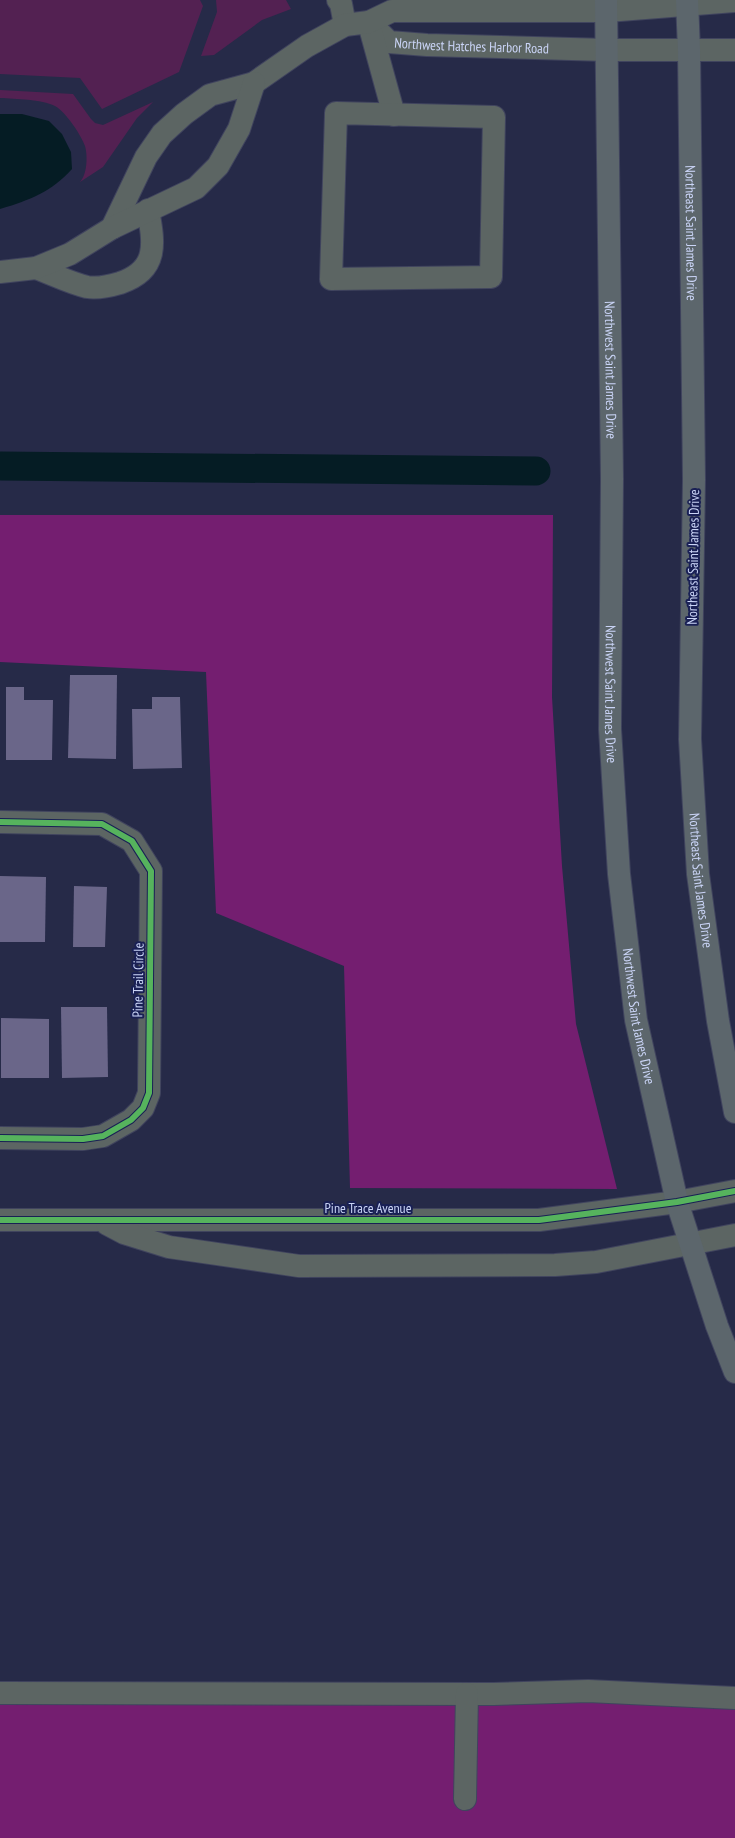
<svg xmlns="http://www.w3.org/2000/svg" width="735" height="1838" font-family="'PT Sans Narrow',sans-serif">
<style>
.green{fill:#532152}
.forest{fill:#741e70}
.water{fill:#051c24}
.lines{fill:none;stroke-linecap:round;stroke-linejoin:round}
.canal{stroke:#051c24;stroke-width:29}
.building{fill:#6a6689}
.minor-casing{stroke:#40445e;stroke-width:24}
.major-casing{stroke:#40445e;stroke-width:24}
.minor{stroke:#5c6563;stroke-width:22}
.major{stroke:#5c666c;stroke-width:22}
.cycleway-casing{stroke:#192055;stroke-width:8}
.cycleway{stroke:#56b35d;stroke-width:6}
.labels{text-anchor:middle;stroke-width:4;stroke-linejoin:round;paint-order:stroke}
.street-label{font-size:14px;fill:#cad4f6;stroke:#192055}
</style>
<rect width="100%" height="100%" fill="#262a48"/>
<g class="green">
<polygon points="0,0 200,0 203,6 179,72 102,109 80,78 0,74"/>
<polygon points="216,0 286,0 291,9 262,20 214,55 201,56 217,12"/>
<path d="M0 90 73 94 91 119 95 123 103 125 153 102 137 118 103 167 80 182C87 175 88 156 85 146 81 135 66 112 55 106 41 99 16 99 0 98Z"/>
</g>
<g class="forest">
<polygon points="0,515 553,515 552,697 562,866 576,1024 617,1189 350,1188 344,966 216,913 206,672 0,662"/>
<polygon points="0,1690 735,1691 735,1838 0,1838"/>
</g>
<path class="water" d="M0 114H22L49 121 62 134 71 152 72 169C51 192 30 200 0 209Z"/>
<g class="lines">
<polyline class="canal" points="0,466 536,471"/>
</g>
<g class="building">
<polygon points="70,675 117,675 116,759 68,758"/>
<polygon points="6,687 24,687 24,700 53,700 52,760 6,760"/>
<polygon points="152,697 180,697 182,768 133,769 132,709 152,709"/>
<polygon points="0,876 46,877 45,942 0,942"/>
<polygon points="74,886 107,887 105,947 73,947"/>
<polygon points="61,1007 107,1007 108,1077 62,1078"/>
<polygon points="1,1018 49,1019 49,1078 1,1078"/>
</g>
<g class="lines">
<g class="minor-casing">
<g id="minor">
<polyline points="338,0 341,4 345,25"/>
<path id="s1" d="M369 22 389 42 427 45 607 50H735"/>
<polyline points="369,24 394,115"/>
<polygon points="336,113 494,117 491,277 331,279"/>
<polyline points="112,228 146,157 162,134 184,114 210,95 254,83 307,46 345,25 369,22 392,11 607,11 735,1"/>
<path d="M36 268C52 274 70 283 87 287 98 289 110 286 120 283 159 270 154 243 148 210"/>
<polyline points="0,272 36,268 70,254 112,228 196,188 218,166 239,129 254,83"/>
<polyline points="0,822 102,824 132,841 151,871 149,1093 143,1108 131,1120 103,1136 83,1139 0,1138"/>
<polyline points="0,1220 539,1220 677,1202 735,1191"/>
<polyline points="107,1224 124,1233 169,1247 299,1266 555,1265 596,1262 735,1235"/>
<polyline points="0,1693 493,1694 588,1691 735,1698"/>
<polyline points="465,1799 467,1694"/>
</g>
</g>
<g class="major-casing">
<g id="major">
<path id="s2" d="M606 0 612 479 610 729 619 874 636 1020 677 1202 717 1326 735 1372"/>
<path id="s3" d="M687 0 689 50 694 480 690 739 698 874 718 1021 735 1112"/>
</g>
</g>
<use href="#minor" class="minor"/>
<use href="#major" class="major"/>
<g class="cycleway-casing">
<g id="cycleway">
<polyline points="0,822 102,824 132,841 151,871 149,1093 143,1108 131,1120 103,1136 83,1139 0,1138"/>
<polyline points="0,1220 539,1220 677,1202 735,1191"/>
</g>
</g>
<use href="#cycleway" class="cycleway"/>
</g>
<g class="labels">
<g class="street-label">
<text dy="5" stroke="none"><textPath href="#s1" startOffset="111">Northwest Hatches Harbor Road</textPath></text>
<text dy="5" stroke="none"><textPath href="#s3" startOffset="233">Northeast Saint James Drive</textPath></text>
<text dy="5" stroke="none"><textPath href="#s2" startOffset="370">Northwest Saint James Drive</textPath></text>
<text transform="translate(693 557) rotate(-89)" y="5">Northeast Saint James Drive</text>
<text dy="5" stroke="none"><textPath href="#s2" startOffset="694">Northwest Saint James Drive</textPath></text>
<text dy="5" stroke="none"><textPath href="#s3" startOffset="881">Northeast Saint James Drive</textPath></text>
<text transform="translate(138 980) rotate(-89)" y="5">Pine Trail Circle</text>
<text dy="5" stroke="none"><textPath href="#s2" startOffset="1018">Northwest Saint James Drive</textPath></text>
<text x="368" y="1213">Pine Trace Avenue</text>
</g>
</g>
</svg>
